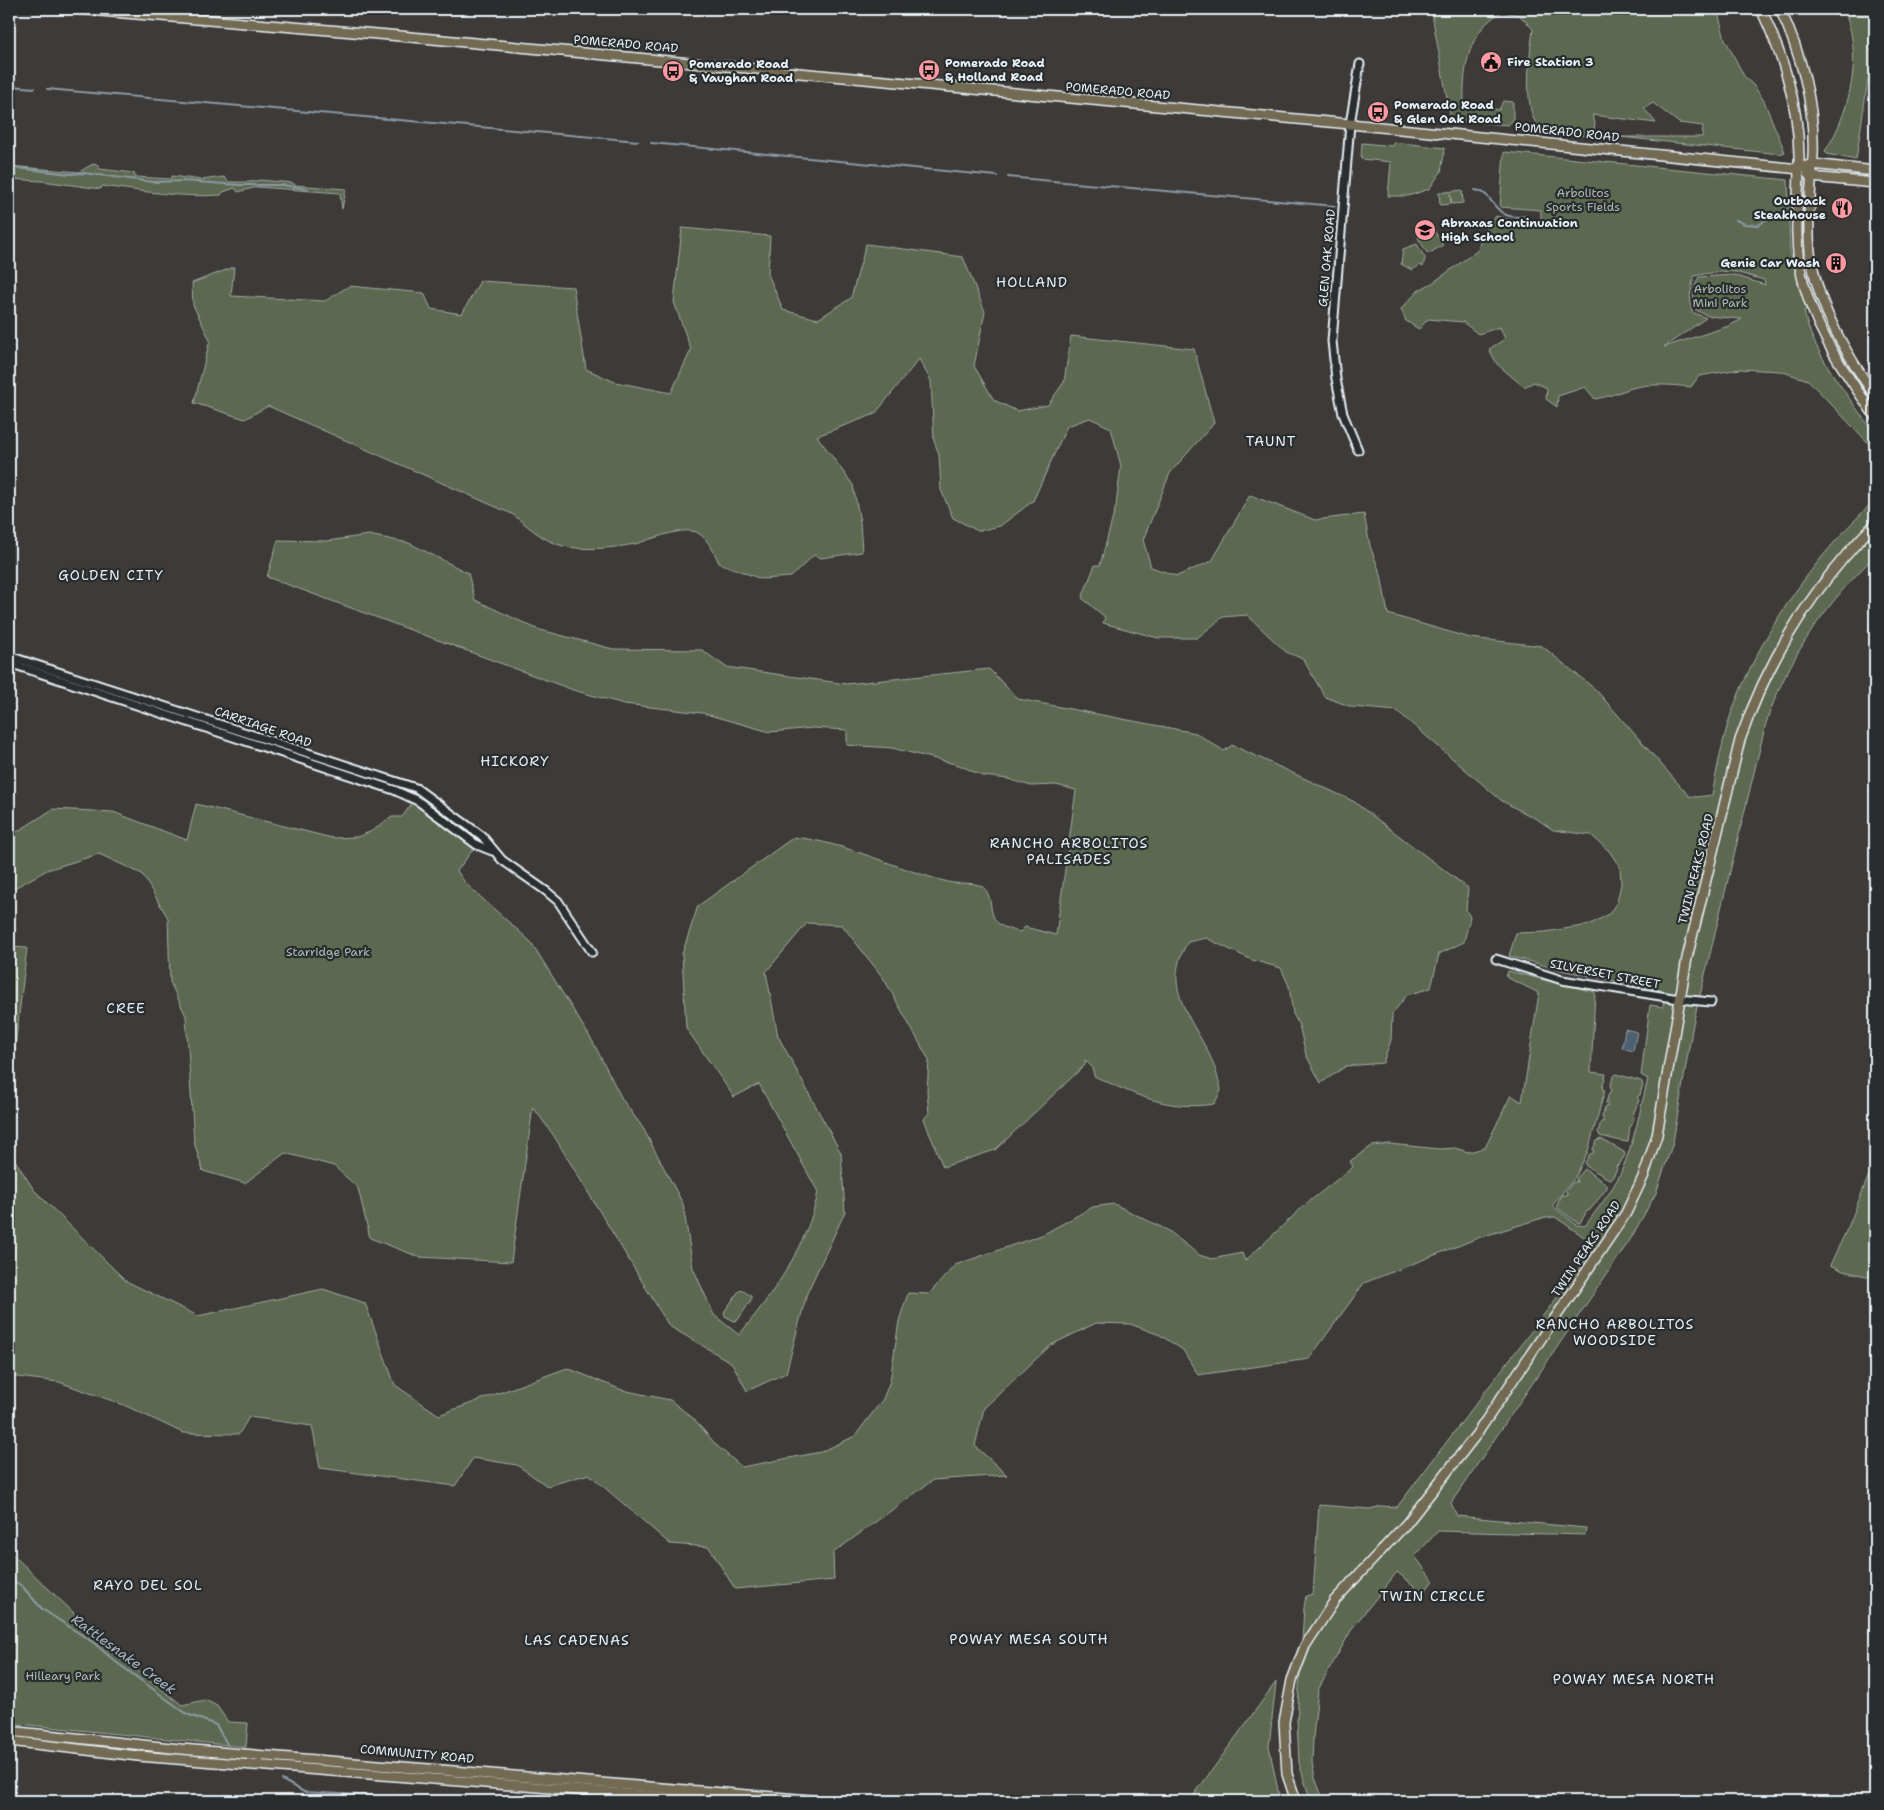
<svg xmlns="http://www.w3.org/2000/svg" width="1884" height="1810" font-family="'Shantell Sans',sans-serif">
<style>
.green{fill:#5b6850;stroke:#a2aca4;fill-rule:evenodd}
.water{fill:#4e6070;stroke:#8c9aa6}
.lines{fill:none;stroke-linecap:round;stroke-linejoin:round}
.stream{stroke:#8c9aa6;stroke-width:2}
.tertiary-casing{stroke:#e8f1f8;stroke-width:11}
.primary-casing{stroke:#e8f1f8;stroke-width:12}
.tertiary{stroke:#2a2d2e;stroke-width:7}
.primary{stroke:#736b52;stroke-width:9}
.labels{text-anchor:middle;stroke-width:4.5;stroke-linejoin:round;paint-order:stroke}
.street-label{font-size:12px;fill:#e8f1f8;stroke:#2a2d2e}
.poi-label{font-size:12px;font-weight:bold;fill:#e8f1f8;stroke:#2a2d2e;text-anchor:start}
.park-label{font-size:12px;fill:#b0bab5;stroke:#2a2d2e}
.neighbourhood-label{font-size:14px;letter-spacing:1px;fill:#e8f1f8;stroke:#2a2d2e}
.water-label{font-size:14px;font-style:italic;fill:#aab7c2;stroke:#2a2d2e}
</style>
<rect width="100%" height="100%" fill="#3d3a38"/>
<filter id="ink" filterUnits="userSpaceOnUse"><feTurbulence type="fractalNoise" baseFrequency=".02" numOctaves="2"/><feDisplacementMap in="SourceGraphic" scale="10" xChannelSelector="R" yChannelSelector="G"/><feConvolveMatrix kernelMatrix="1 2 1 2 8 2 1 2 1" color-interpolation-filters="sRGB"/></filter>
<g filter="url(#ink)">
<g class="green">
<path d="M1431 9H1717L1725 39 1744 76 1754 86 1764 101 1785 152 1780 154 1620 137H1702L1703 126 1679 123 1653 103 1644 108 1656 123 1592 115 1595 123 1593 137 1541 130C1521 111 1530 55 1533 29L1519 15 1502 12C1469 29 1463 67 1464 102L1499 110 1503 101 1513 102V120L1508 125 1451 120Z"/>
<path d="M1844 9H1875L1869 49 1875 50V81L1868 80 1856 160 1827 154 1825 151C1845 122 1858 75 1852 39 1851 29 1847 19 1844 9Z"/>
<polygon points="1393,142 1445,148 1441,172 1429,189 1408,196 1388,196 1391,162 1361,159 1362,143 1393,146"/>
<path d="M1504 152 1788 180 1790 251 1807 309 1804 310C1810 351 1852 400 1875 435V450L1808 380 1780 371 1740 369 1699 376 1691 387C1672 385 1651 383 1632 388 1619 392 1608 397 1595 399L1585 387 1558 396 1557 407 1546 399 1547 388 1534 382 1524 387 1497 364 1489 349 1505 339 1500 327 1478 334 1463 322 1428 319 1419 329 1406 321 1401 309 1419 290 1434 282 1478 250 1482 235 1496 216 1517 222H1541V210L1500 207ZM1720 271 1735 272 1764 280 1765 285 1734 275 1699 277C1692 289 1693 298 1696 310L1708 316 1742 319 1729 326 1664 347 1706 318 1692 312 1690 296 1694 276Z"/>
<path d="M93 164 99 166V169L134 173 135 177 171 179 172 176 201 180 224 177 229 182H251L260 180 293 183 294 185 346 189 342 209 340 193 257 187 238 192 235 188 223 192 221 195C181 198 142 191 102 186L101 189 42 181 9 179V166L79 172Z"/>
<polygon points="1462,190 1463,203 1452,204 1450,194 1451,204 1440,205 1439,193"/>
<path d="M682 228 770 236 768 274 783 310 818 319 851 298 866 244 963 257 985 312 974 366 994 400 1017 411 1048 405 1064 382 1071 336 1194 349 1214 423 1170 473 1143 540 1151 567 1177 576 1212 561 1250 495 1315 520 1364 514 1370 546 1381 575 1388 614 1470 638 1542 646 1596 690 1689 796 1697 797 1712 795C1717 769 1722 742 1730 717 1759 634 1812 560 1875 500V556C1827 602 1787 659 1766 723L1693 1024 1673 1142 1656 1193 1630 1240 1451 1503 1457 1516 1586 1528 1585 1535 1438 1531 1415 1556 1433 1581 1423 1593 1397 1572 1353 1627 1318 1690 1313 1738 1312 1763 1315 1778 1324 1801H1311L1310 1799 1299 1763 1297 1720 1304 1608 1306 1596 1313 1594 1319 1505 1370 1509 1381 1506 1397 1507 1594 1249 1584 1237 1555 1217 1539 1219 1478 1238 1364 1283 1309 1359 1198 1375 1183 1350 1160 1335 1130 1324 1096 1323 1051 1345 984 1408 975 1446 1007 1475 933 1480 833 1553 834 1580 735 1589 709 1547 670 1544 589 1474 547 1486 517 1465 473 1458 455 1486 320 1468 312 1426 249 1417 239 1434 183 1433 124 1405 59 1382 9 1376V1144L11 1154 34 1190 126 1281 198 1316 323 1289 365 1303 395 1385 439 1415 567 1368 622 1390 670 1400 694 1419 717 1446 742 1467 821 1452 855 1436 883 1399 890 1381 899 1321 908 1293 929 1294 955 1265 1042 1235 1093 1207 1114 1204 1169 1231 1199 1255 1212 1259 1242 1253 1245 1261 1305 1205 1353 1167 1350 1161 1372 1146 1389 1144 1440 1149 1455 1148 1468 1152 1485 1148 1511 1095 1522 1102 1539 993 1506 977 1508 971 1595 992 1591 1072 1606 1074 1602 1089 1605 1090 1588 1151 1576 1176 1552 1206 1577 1225 1585 1226C1597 1209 1612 1192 1621 1172 1634 1143 1640 1110 1648 1079L1641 1075 1650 1005 1663 1007 1665 991 1565 971 1509 956 1516 933 1545 932 1589 925 1609 914 1617 902 1621 884 1620 867 1609 851 1591 835 1553 830 1540 821 1502 801 1397 711 1352 707 1325 697 1303 659 1286 652 1247 615 1223 617 1197 638H1158L1103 623 1105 617 1082 598 1095 565H1100L1116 506 1121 466 1111 428 1090 418 1067 426 1033 501 1000 526 978 531 953 518 941 490 939 454 934 441 931 381 919 359 875 414 817 436 853 485 860 522 862 552 821 558 814 555 791 577 761 579 719 563C714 552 709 540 698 533 685 525 650 540 635 544 614 548 584 551 563 546 543 541 528 526 512 514L268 406 245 419 194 403 210 340 193 305 192 283 234 267 231 296 325 301 349 286 424 293 431 309 462 314 480 281 573 287 586 369 615 382 671 393 691 350 674 302Z"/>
<polygon points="1433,229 1443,245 1428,254 1418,238"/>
<polygon points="1417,244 1425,258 1423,267 1420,265 1412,270 1401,264 1403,249"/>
<path d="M369 535 409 543 468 573 475 600 537 629 613 649 702 650 726 667 846 684 989 669 1018 699 1196 733 1224 751 1232 745 1353 801 1468 888 1466 910 1470 917 1464 942 1439 954 1431 988 1407 995 1392 1014 1391 1040 1383 1063 1346 1066 1321 1083 1306 1055 1299 1025 1293 1014 1289 986 1281 968 1252 960 1206 938 1188 942C1155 994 1205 1029 1217 1075 1218 1079 1221 1086 1221 1090 1220 1094 1216 1100 1214 1104 1168 1111 1135 1095 1094 1076L1092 1067 1085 1060V1065L995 1150 943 1167 924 1119 929 1113 927 1091 929 1060 884 979 842 925 807 923 766 972 778 1036 841 1153 845 1212 807 1293 786 1373 747 1391 732 1363 669 1326 554 1136 533 1107 511 1262 419 1257 370 1238 358 1188 334 1166 285 1153 245 1183 203 1171 194 1142 186 1016 170 982 168 918 142 874 99 854 47 870 9 891V837L53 809 113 812 187 840 196 804 332 838 357 837 372 831 392 817H402L413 802 474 848 457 871 466 884 531 942 593 1042 622 1099 643 1128 683 1204 693 1268 714 1315 739 1335C773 1294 808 1245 818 1192L759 1084 734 1097 686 1028 682 954 698 906 794 837C848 843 896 869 948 882 959 885 971 881 981 886 995 894 987 914 998 923 1003 928 1013 930 1020 932L1025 927 1056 935 1076 790 1056 785 1031 786 1008 779 983 776 959 765 892 748 847 745V730L813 728 770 732 702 713 624 704 573 690 267 577 278 540 327 541Z"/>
<polygon points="9,947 27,948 14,1056 9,1056"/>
<polygon points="1616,1074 1641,1081 1643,1084 1640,1095 1637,1097 1639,1100 1634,1112 1632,1125 1630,1127 1628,1141 1626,1142 1600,1136 1598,1132 1601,1122 1604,1121 1602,1117 1605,1107 1608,1106 1606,1103 1609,1093 1612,1090 1610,1087 1613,1077"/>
<polygon points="1601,1139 1624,1152 1625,1155 1619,1165 1616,1166 1617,1169 1612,1178 1609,1179 1586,1166 1585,1163 1590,1154 1594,1153 1593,1149 1597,1141"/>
<polygon points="1875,1160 1875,1278 1843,1271 1830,1265 1849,1225"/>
<polygon points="1585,1169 1607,1185 1607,1188 1590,1210 1587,1211 1580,1223 1578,1223 1556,1207 1562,1195 1567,1195 1566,1191 1573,1182 1577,1182 1576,1179"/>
<polygon points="742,1290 751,1296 751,1300 738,1320 734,1321 725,1316 724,1312 739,1291"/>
<polygon points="9,1551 119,1656 182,1705 205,1700 217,1706 228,1722 248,1723 246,1747 9,1723"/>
<polygon points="1276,1682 1269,1746 1280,1801 1191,1799"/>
</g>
<polygon class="water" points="1625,1029 1637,1032 1633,1051 1622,1048"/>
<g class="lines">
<g class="stream">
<polyline points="9,86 35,88"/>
<polyline points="47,89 638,141"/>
<polyline points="651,143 997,176"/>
<polyline points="9,167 70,174 84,173 153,182 183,181 240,185 282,185 308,189"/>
<polyline points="1008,177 1335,206"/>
<path d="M1475 190C1496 192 1491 223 1527 216"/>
<path d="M1736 220 1745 224 1759 225C1767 219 1773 212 1783 218"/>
<polyline points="9,1578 22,1586 42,1609 94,1643 116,1662 187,1714 216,1725 227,1744"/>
<polyline points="282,1780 304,1792 468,1801"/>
</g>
<g class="tertiary-casing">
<g id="tertiary">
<polyline points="1358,450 1343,414 1336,379 1332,341 1350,124 1360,64"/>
<polyline points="9,656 416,788 482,836 502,860 546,891 558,901 592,952"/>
<polyline points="9,663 394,790 418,801 477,845 492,851"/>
<polyline points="1496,959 1562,980 1679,999 1711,1002"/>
</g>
</g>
<g class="primary-casing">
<g id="primary">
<polyline points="76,9 389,35 1350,124 1790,168 1799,169 1812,164 1875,171"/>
<path d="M1761 9C1783 56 1798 102 1799 154 1800 193 1793 230 1800 268 1811 325 1843 370 1875 416"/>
<path d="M1780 9C1801 54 1815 106 1813 156 1811 191 1806 225 1811 259 1820 311 1846 353 1875 396"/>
<polyline points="1808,174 1811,177 1875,183"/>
<polyline points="9,1731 181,1749 823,1801"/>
<polyline points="9,1741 138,1756 716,1801"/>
<path d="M1296 1801 1287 1774 1284 1722 1292 1680 1305 1646 1335 1600 1407 1523 1476 1435 1626 1213 1644 1175 1657 1135 1687 958 1740 740C1769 657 1813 586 1875 524"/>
</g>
</g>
<use href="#tertiary" class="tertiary"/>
<use href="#primary" class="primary"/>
</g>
</g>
<defs>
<g id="civic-disc" transform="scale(1.125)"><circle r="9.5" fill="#ff9aa2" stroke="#2a2d2e"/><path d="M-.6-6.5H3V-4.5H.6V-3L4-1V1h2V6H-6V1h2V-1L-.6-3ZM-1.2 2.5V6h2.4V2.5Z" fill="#111"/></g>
<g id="bus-disc" transform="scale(1.125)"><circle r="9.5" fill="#ff9aa2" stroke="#2a2d2e"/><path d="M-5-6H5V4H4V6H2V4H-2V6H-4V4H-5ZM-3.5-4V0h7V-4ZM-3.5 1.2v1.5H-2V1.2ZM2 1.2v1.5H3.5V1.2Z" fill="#111"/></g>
<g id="restaurant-disc" transform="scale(1.125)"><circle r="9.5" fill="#ff9aa2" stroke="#2a2d2e"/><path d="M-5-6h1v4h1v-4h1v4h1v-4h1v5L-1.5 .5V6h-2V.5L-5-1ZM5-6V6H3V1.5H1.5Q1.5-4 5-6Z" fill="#111"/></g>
<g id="school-disc" transform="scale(1.125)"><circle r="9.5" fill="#ff9aa2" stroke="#2a2d2e"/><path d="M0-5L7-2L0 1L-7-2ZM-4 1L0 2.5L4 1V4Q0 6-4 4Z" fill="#111"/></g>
<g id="building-disc" transform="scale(1.125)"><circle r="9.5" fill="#ff9aa2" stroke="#2a2d2e"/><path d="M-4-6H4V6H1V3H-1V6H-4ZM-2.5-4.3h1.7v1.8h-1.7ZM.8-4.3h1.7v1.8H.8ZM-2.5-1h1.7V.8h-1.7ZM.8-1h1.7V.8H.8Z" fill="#111"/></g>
</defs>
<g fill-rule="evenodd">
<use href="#civic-disc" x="1491" y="62"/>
<use href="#bus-disc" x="929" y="70"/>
<use href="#bus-disc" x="673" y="71"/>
<use href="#bus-disc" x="1378" y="112"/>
<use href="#restaurant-disc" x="1842" y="208"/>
<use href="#school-disc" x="1425" y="230"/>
<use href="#building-disc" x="1836" y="263"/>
</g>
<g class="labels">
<g class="street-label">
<text transform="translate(626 44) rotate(5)" y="4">POMERADO ROAD</text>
<text transform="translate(1118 91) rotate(5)" y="4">POMERADO ROAD</text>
<text transform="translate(1567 132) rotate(6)" y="4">POMERADO ROAD</text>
<text transform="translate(1327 258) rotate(-85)" y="4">GLEN OAK ROAD</text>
<text transform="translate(263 727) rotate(19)" y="4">CARRIAGE ROAD</text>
<text transform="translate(1696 869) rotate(-76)" y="4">TWIN PEAKS ROAD</text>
<text transform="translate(1605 974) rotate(11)" y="4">SILVERSET STREET</text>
<text transform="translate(1586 1249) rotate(-56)" y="4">TWIN PEAKS ROAD</text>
<text transform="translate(417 1754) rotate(5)" y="4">COMMUNITY ROAD</text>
</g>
<g class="poi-label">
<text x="1507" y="66">Fire Station 3</text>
<text x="945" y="67">Pomerado Road<tspan x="945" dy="14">&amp; Holland Road</tspan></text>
<text x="689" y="68">Pomerado Road<tspan x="689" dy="14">&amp; Vaughan Road</tspan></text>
<text x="1394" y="109">Pomerado Road<tspan x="1394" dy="14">&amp; Glen Oak Road</tspan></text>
<text x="1826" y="205" text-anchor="end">Outback<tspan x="1826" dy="14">Steakhouse</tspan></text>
<text x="1441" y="227">Abraxas Continuation<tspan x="1441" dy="14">High School</tspan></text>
<text x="1820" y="267" text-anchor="end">Genie Car Wash</text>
</g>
<g class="park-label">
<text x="1583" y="197">Arbolitos<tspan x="1583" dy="14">Sports Fields</tspan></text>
<text x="1720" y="293">Arbolitos<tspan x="1720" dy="14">Mini Park</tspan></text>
<text x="328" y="956">Starridge Park</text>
<text x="63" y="1680">Hilleary Park</text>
</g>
<g class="neighbourhood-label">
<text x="1032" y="287">HOLLAND</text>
<text x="1271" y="446">TAUNT</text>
<text x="111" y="580">GOLDEN CITY</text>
<text x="515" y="766">HICKORY</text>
<text x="1069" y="848">RANCHO ARBOLITOS<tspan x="1069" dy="16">PALISADES</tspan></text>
<text x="126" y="1013">CREE</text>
<text x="1615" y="1329">RANCHO ARBOLITOS<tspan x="1615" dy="16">WOODSIDE</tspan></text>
<text x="148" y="1590">RAYO DEL SOL</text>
<text x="1433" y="1601">TWIN CIRCLE</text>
<text x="1029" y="1644">POWAY MESA SOUTH</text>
<text x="577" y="1645">LAS CADENAS</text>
<text x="1634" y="1684">POWAY MESA NORTH</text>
</g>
<g class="water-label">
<text transform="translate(124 1654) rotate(36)" y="5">Rattlesnake Creek</text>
</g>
</g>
<rect width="1884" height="1810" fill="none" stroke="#2a2d2e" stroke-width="30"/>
<rect x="15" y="15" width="1854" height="1780" fill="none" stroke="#e8f1f8" stroke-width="2" filter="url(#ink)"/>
</svg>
